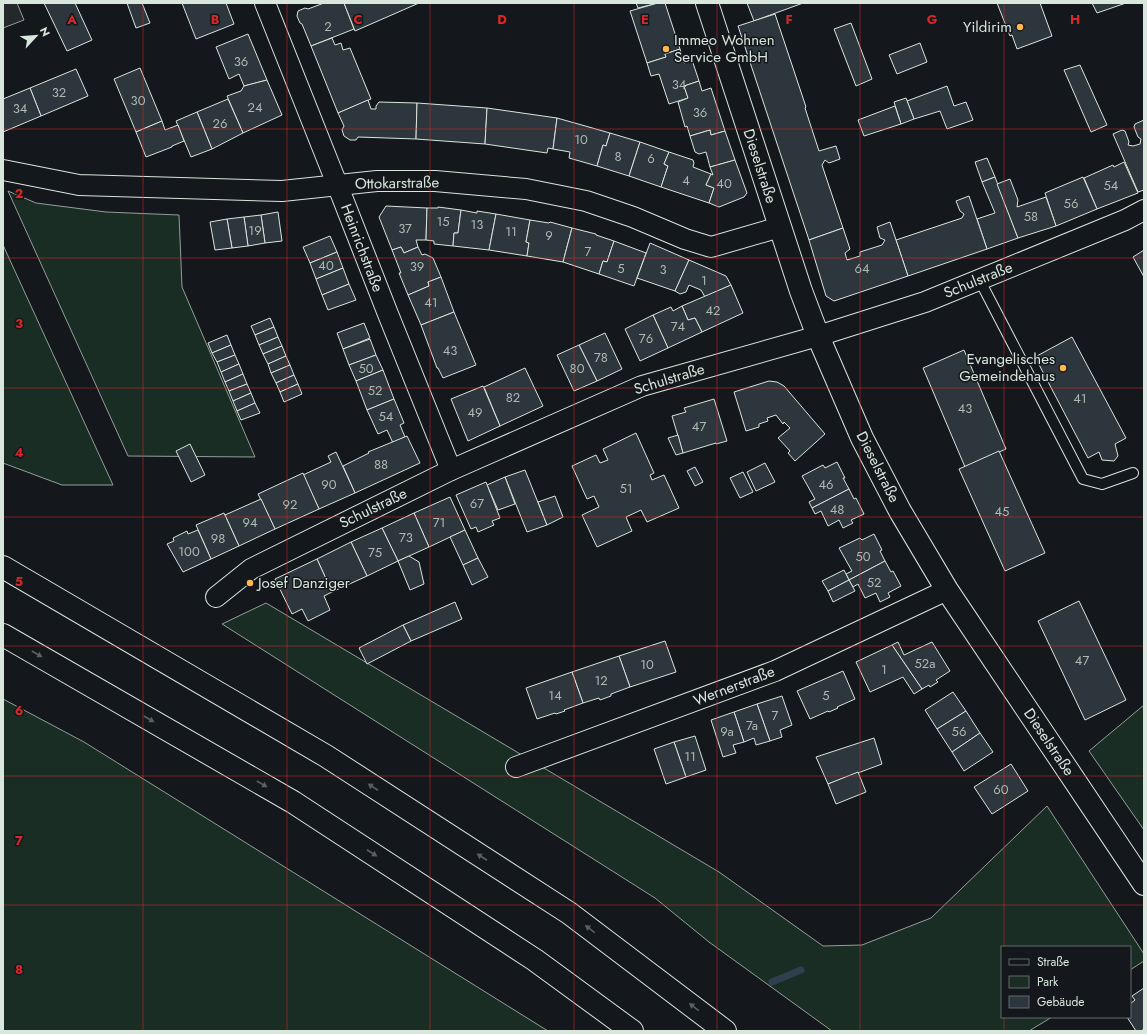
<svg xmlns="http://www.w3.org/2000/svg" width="1147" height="1034" font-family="Jost,sans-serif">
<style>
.green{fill:#1a2d24;stroke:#939e99}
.parking{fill:#24282b;stroke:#939e99}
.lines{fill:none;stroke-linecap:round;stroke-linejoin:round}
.stream{stroke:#2f3f4d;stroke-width:7}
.building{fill:#2c363c;stroke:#d8e6dc}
.service-casing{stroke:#d8e6dc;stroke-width:12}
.minor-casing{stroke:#d8e6dc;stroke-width:22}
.tertiary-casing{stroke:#d8e6dc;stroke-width:24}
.motorway-casing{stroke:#d8e6dc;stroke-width:24}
.service{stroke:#14181c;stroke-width:10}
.minor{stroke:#14181c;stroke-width:20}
.tertiary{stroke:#14181c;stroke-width:22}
.motorway{stroke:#14181c;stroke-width:22}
.oneway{fill:#59605f}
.grid{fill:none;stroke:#d62828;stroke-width:1;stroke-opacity:0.55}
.poi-dot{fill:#ffb74d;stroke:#14181c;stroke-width:1.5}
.labels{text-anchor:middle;stroke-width:3;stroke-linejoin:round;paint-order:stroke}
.number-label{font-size:13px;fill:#adbab4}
.poi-label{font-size:15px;fill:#d8e6dc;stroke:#14181c;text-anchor:end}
.street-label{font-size:15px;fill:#d8e6dc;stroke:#14181c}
.grid-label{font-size:13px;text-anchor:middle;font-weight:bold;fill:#d62828;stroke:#14181c;stroke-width:3;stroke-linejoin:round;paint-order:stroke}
</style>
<rect width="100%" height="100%" fill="#14181c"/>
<g class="green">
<polygon points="8,191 36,203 106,212 179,215 182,287 255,457 128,456"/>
<polygon points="3,245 113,485 62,485 3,463"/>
<polygon points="266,603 719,872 823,946 862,945 931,918 1047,806 1144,954 1144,961 1130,970 1130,947 1002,947 1002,1017 1052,1017 1029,1031 832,1031 709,942 655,898 222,624"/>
<polygon points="3,699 84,742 548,1031 3,1031"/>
<polygon points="1144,705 1144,830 1089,751"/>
</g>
<polygon class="parking" points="3,3 17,3 24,20 3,28"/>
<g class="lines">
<polyline class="stream" points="772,982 801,970"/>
</g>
<g class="building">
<polygon points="44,3 75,3 92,40 67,51"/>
<polygon points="127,3 142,3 150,23 136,28"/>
<polygon points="182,3 226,3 234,24 196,39"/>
<polygon points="324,3 344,3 354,29 311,46 302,24 300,23 297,16 298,11 305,8 308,9"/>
<polygon points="344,3 419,3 355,31"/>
<polygon points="636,3 658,3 638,8"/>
<polygon points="658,3 665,3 680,49 665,54 666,57 647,63 630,11"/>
<polygon points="747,3 803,3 754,21"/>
<polygon points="997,3 1040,3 1052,36 1017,49 1012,35 1010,36"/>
<polygon points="1092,3 1126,3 1097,13"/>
<polygon points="775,14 806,107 805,108 819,151 836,146 840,159 829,163 825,160 822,165 843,228 809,240 738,26"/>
<polygon points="851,23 872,79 856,86 834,29"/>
<polygon points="248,34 267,80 244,86 239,74 229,79 216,47"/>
<polygon points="332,38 335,45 341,43 343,50 350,48 371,99 338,113 311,46"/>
<polygon points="920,43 927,62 897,74 889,55"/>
<polygon points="680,49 684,63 692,60 699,81 684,86 688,98 669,104 659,74 651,76 647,63 666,57 665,54"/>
<polygon points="1080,65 1107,125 1091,132 1064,70"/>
<polygon points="140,68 162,121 136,132 114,79"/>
<polygon points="76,69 88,96 41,116 30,88"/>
<polygon points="267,80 282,115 243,133 227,96 241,91 244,86"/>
<polygon points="699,81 702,91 711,88 725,131 711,135 710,130 690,136 687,126 685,127 678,102 688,98 684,86"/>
<polygon points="947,86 954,106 966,102 973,120 947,129 940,111 914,119 907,101"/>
<polygon points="30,88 41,116 3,132 3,99"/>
<polygon points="906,98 914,119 901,124 894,102"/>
<polygon points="228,99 243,133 212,149 197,112"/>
<polygon points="368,100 371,109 376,109 376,106 379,102 417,103 416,139 358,137 356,140 350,140 344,136 342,130 344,126 338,113"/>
<polygon points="417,103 487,108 485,144 416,139"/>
<polygon points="895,106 901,124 864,136 858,120"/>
<polygon points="487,108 557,118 553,149 548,148 547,153 485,144"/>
<polygon points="197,112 212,149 191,157 176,121"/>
<polygon points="557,118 610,133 606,146 603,145 597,166 569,158 570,152 553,149"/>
<polygon points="1144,120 1144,190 1138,192 1113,134 1122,130 1125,131 1129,142 1128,145 1133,146 1140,144 1141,139 1138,137 1134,127 1135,124"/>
<polygon points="162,121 165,130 178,125 184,141 172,146 172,147 146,157 136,132"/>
<polygon points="710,130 711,135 725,131 735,160 710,167 706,152 699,154 695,152 690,136"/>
<polygon points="610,133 640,142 629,176 597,166 603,145 606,146"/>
<polygon points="640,142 669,152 664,164 668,166 661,187 629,176"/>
<polygon points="669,152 693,160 694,163 693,167 711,174 706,185 714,188 709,203 661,187 668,166 664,164"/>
<polygon points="987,158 995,177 982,182 975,162"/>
<polygon points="735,160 747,193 744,197 719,207 709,203 714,188 706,185 711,174 713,175 710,167"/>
<polygon points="1124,162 1138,193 1097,209 1084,178 1113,165 1114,167"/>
<polygon points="995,177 1018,238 987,249 977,219 995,213 982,182"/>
<polygon points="1083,177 1097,209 1056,226 1045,193"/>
<polygon points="1010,179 1018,200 1017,207 1046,197 1056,226 1018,238 997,184"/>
<polygon points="969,196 987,249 908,276 896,240 962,218 964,214 960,211 956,201"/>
<polygon points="386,206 427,208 426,240 416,240 418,247 404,253 401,247 392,250 379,217"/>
<polygon points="438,207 461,210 458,233 454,233 453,246 434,244 434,241 426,240 427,208 438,208"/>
<polygon points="461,210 477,213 477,211 496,214 489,250 453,246 454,233 458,233"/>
<polygon points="278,212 282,241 265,243 261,215"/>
<polygon points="496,214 530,220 526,242 529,243 527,256 489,250"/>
<polygon points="261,215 265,243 248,246 244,217"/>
<polygon points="244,217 248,246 232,248 227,219"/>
<polygon points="227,219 232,248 215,250 210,222"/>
<polygon points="530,220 549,223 550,222 572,228 563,262 527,256 529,243 526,242"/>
<polygon points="890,222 908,276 834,301 826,296 809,240 843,228 850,249 845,253 847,260 860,256 860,252 882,245 885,240 880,238 877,227"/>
<polygon points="572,228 596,234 596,235 614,241 607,262 603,261 599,274 563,262"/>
<polygon points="330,236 337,252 310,263 303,247"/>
<polygon points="614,241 646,253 634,286 599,274 603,261 607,262"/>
<polygon points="650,243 689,260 675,291 637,278"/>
<polygon points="401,247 404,253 418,247 422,255 425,254 433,258 441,277 428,282 429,286 408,295 399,273 401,273 392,250"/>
<polygon points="1144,250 1144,277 1133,257"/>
<polygon points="337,252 343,268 316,279 310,263"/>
<polygon points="689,260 726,276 731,285 705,297 701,290 689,285 686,292 680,294 675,291"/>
<polygon points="343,268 349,284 322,295 316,279"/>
<polygon points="441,277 454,312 421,325 408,295 429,286 428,282"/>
<polygon points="349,284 356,300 328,310 322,295"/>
<polygon points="731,285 743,313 702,332 695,318 688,320 682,306"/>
<polygon points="682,306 688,320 695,318 702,332 668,348 653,315 671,307 673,311"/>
<polygon points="454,312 476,365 443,378 438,368 437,368 421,325"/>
<polygon points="653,315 668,348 640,361 625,329"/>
<polygon points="270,318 274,327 255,335 251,326"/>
<polygon points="364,323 370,338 343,349 337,333"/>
<polygon points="274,327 278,337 259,345 255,335"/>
<polygon points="605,333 622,369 597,381 579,345"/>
<polygon points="227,335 231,345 212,353 208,343"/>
<polygon points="278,337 282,346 263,354 259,345"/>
<polygon points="1072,337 1126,438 1115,444 1118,456 1114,461 1102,460 1099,452 1088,458 1035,357"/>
<polygon points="370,339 376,355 349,365 343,349"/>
<polygon points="231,345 235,355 217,362 212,353"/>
<polygon points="579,345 597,381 574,391 557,355"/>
<polygon points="282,346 286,356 268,364 263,354"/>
<polygon points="964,350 1006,449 965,467 923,368"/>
<polygon points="235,355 239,364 221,372 217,362"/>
<polygon points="376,355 383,370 356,381 349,365"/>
<polygon points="286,356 290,365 271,373 268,364"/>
<polygon points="239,364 243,374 225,382 221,372"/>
<polygon points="290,365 294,375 276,383 271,373"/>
<polygon points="525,368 543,406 500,426 484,387"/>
<polygon points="383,370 394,399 367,410 356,381"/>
<polygon points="243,374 247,384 229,391 225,382"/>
<polygon points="294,375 298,384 280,392 276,383"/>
<polygon points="769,381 777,382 784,386 825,434 795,461 788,453 790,451 778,438 790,428 784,422 783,424 776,415 767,418 768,421 759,424 759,427 746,431 734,392"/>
<polygon points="247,384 251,393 233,401 229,391"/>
<polygon points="298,384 302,394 284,402 280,392"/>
<polygon points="483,386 500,426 468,441 451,399"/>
<polygon points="251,393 255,403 237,411 233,401"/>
<polygon points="394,399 404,423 400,425 405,437 393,443 387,430 378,434 367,410"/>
<polygon points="714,399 727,441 716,444 716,443 683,453 672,416 686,412 684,408"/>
<polygon points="255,403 260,413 241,420 237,411"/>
<polygon points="636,433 654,473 650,475 652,480 664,475 679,508 647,522 641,510 626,517 632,531 597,547 582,515 599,507 594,496 587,499 572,466 596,455 600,463 608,460 603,449"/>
<polygon points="678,435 683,453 676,455 668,438"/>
<polygon points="407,436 420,463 355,493 343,466 369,453 368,452"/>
<polygon points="190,444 205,475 191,482 176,451"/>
<polygon points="999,451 1045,553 1005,571 959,469"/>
<polygon points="336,452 355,493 319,509 303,475 331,462 328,456"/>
<polygon points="837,462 845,478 843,478 849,489 812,508 809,502 815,499 802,476 823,465 825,468"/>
<polygon points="765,463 775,482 756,491 747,472"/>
<polygon points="695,467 703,482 695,486 687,471"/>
<polygon points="525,470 547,525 527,532 505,477"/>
<polygon points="743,472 753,492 740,498 730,478"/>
<polygon points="303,473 319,509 275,529 258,494"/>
<polygon points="505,477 515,504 498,510 487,485"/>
<polygon points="486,482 500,518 492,521 494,525 478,532 476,527 471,529 456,495"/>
<polygon points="849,489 854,499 856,498 864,514 851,520 853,523 843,528 839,520 828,526 821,511 815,514 812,508"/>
<polygon points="555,496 563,517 547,525 538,502"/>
<polygon points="450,497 465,530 429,547 414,513"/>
<polygon points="261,499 275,529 239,546 225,515"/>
<polygon points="224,513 239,546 211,559 196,525"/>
<polygon points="414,513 429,547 398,561 382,528"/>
<polygon points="382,528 398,561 367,576 351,542"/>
<polygon points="198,530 211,559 183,572 167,544 174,541 173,538 187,531 188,534"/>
<polygon points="465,530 478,558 463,565 450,537"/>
<polygon points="874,534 882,550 880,551 885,561 849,580 846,574 852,571 839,548 860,538 862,540"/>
<polygon points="351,542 367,576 332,592 317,559"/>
<polygon points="409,556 419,562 424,584 410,590 398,561"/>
<polygon points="478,558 488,577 472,585 463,565"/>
<polygon points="317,559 332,592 324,596 330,610 308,621 302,609 292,614 275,579"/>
<polygon points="885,561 891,572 893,571 901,586 888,593 890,597 880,602 876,593 865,598 858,584 853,587 849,580"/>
<polygon points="844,570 849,580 828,591 822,581"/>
<polygon points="849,580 855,591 833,602 828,591"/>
<polygon points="1079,601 1126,700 1085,720 1038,621"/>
<polygon points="455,602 462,619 411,641 403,625"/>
<polygon points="403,625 411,641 367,664 359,648"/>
<polygon points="665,641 676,672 630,687 619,656"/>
<polygon points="898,642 904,655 932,642 950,671 936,680 938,682 930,687 929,685 922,689 892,645"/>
<polygon points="892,645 922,689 914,694 903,677 870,692 856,662"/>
<polygon points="619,656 630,687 611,694 611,696 600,700 599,698 583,703 572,672"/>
<polygon points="843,671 855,699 837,707 838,708 829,712 828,711 810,719 797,691"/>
<polygon points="572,672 583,703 564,710 565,711 556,714 555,713 537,719 526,688"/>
<polygon points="953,692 966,711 937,729 925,710"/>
<polygon points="782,696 792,725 780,730 782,737 770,741 757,704"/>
<polygon points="757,704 770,741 756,745 754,738 744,742 734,712"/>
<polygon points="966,711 980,733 952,752 937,729"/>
<polygon points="734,712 744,742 733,745 736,753 723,757 711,720"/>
<polygon points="980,733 993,752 964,771 952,752"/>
<polygon points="695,736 706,770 686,777 674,742"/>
<polygon points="874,738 882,764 828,784 816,757"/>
<polygon points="674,742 686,777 666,784 654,749"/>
<polygon points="1011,764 1028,791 992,814 974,787"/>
<polygon points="858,772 866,792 836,804 828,784"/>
<polygon points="1144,988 1144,1029 1141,1031 1136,1031 1127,1017 1130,1017 1130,1004 1135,1000 1132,996"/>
</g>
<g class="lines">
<g class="service-casing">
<polyline id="service" points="979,279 1083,479 1102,484 1133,473"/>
</g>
<g class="minor-casing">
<g id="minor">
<polyline points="265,3 337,184 388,314 451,470"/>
<polyline points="3,170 79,185 282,191 377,181 435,181 526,189 586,201 633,217 685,239 711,247 780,227"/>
<polyline points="216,597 251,569 451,470 642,386 818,336 925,302 1125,220 1144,210"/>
<polyline points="516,767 775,671 947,590"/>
</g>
</g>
<g class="tertiary-casing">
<polyline id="tertiary" points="707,3 801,291 818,336 862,438 900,511 947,590 1144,884"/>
</g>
<g class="motorway-casing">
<g id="motorway">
<polyline points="3,567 326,756 569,913 725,1031"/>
<polyline points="3,635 293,802 535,960 632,1031"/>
</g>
</g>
<use href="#service" class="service"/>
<use href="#minor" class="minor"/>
<use href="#tertiary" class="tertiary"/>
<use href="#motorway" class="motorway"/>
</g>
<defs><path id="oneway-solid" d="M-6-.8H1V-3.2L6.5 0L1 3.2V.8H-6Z"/></defs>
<g class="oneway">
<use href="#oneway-solid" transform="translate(37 654) rotate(30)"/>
<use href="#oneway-solid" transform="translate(149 719) rotate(30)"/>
<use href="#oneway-solid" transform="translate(262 784) rotate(30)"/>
<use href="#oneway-solid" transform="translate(373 787) rotate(-147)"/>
<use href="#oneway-solid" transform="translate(372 853) rotate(33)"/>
<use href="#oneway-solid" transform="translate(482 857) rotate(-147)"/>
<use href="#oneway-solid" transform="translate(590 929) rotate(-143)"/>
<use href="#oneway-solid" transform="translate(694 1007) rotate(-143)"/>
</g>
<path class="grid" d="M143 3V1031M287 3V1031M430 3V1031M574 3V1031M717 3V1031M860 3V1031M1004 3V947M3 129H1144M3 258H1144M3 388H1144M3 517H1144M3 646H1144M3 776H1144M3 905H1144M1004 1017V1031"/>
<g class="poi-dot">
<circle cx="1020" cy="27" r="4"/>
<circle cx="666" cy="49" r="4"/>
<circle cx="1063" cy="368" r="4"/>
<circle cx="250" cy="583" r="4"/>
</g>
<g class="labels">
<g class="number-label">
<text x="328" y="31">2</text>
<text x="241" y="66">36</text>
<text x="679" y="89">34</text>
<text x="59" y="97">32</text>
<text x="138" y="105">30</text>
<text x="255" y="112">24</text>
<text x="20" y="113">34</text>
<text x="700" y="117">36</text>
<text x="220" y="128">26</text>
<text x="581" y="144">10</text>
<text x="618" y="161">8</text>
<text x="651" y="163">6</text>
<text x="686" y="185">4</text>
<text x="724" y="188">40</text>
<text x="1111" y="190">54</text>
<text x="1071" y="208">56</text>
<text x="1031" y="221">58</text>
<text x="443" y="226">15</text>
<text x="477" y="229">13</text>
<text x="405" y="233">37</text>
<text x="255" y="235">19</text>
<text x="511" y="236">11</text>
<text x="549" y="240">9</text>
<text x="588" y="256">7</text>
<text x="326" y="270">40</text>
<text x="417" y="271">39</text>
<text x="621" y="273">5</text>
<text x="862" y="273">64</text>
<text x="663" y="274">3</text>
<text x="704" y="285">1</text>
<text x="431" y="307">41</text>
<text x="713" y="315">42</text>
<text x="678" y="331">74</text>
<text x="646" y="343">76</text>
<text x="450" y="355">43</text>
<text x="601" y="362">78</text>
<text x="366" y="373">50</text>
<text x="577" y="373">80</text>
<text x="375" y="395">52</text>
<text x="513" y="402">82</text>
<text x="1080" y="403">41</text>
<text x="965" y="413">43</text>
<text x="475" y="417">49</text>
<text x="386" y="421">54</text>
<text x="699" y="431">47</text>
<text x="381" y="469">88</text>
<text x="329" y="489">90</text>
<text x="826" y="489">46</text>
<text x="626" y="493">51</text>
<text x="477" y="508">67</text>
<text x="290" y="509">92</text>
<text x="837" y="514">48</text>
<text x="1002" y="516">45</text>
<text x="250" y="527">94</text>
<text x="439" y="527">71</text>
<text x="406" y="542">73</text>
<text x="218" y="543">98</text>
<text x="189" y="556">100</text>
<text x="375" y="557">75</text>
<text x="863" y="561">50</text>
<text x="874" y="587">52</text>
<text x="1082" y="665">47</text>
<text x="925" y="668">52a</text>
<text x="647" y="669">10</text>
<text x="884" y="674">1</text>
<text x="601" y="685">12</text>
<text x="555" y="700">14</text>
<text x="826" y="700">5</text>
<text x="775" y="720">7</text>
<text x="752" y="730">7a</text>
<text x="727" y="736">9a</text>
<text x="959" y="736">56</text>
<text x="690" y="761">11</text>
<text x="1001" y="794">60</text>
</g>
<g class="poi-label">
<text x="1012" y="32">Yildirim</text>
<text x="674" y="45" text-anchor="start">Immeo Wohnen<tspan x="674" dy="17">Service GmbH</tspan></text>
<text x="1055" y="364">Evangelisches<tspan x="1055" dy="17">Gemeindehaus</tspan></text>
<text x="258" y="588" text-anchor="start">Josef Danziger</text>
</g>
<g class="street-label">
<text transform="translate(760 166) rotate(72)" y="5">Dieselstraße</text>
<text transform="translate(397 183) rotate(-1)" y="5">Ottokarstraße</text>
<text transform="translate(362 248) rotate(69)" y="5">Heinrichstraße</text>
<text transform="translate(978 280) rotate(-22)" y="5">Schulstraße</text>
<text transform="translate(669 379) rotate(-17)" y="5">Schulstraße</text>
<text transform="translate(878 467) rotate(63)" y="5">Dieselstraße</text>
<text transform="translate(373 508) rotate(-26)" y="5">Schulstraße</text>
<text transform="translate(734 686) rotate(-21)" y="5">Wernerstraße</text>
<text transform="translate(1049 742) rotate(56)" y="5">Dieselstraße</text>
</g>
</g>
<g class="grid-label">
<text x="72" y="24">A</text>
<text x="215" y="24">B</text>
<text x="358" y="24">C</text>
<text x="502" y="24">D</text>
<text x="645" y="24">E</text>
<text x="789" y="24">F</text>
<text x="932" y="24">G</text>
<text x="1075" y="24">H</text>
<text x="19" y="198">2</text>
<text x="19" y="328">3</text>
<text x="19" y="457">4</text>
<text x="19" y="586">5</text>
<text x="19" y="715">6</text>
<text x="19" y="845">7</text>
<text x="19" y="974">8</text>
</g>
<rect width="1147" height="1034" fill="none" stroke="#d8e6dc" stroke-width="8"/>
<rect x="1001" y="946" width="130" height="72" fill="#14181c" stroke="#626a69"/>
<rect x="1009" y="959" width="20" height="6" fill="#14181c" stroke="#626a69"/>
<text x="1037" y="966" font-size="12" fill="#d8e6dc">Straße</text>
<rect x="1009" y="976" width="20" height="12" fill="#1a2d24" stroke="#626a69"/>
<text x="1037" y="986" font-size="12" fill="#d8e6dc">Park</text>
<rect x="1009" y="996" width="20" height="12" fill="#2c363c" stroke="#626a69"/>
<text x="1037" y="1006" font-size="12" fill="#d8e6dc">Gebäude</text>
<g transform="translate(36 36) rotate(64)" stroke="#14181c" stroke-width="3" paint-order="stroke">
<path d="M0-3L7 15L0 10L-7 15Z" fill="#d8e6dc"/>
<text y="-6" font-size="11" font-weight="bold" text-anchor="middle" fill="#d8e6dc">N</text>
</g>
</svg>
